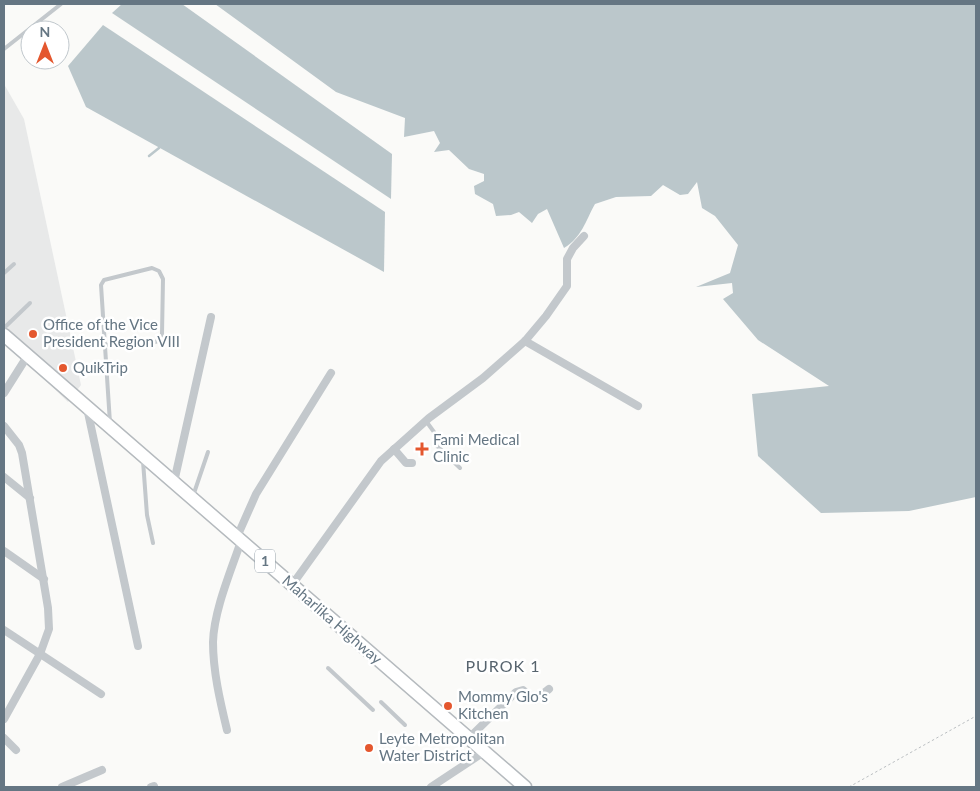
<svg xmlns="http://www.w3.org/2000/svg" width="980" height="791" font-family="Lato,sans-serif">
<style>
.built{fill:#e8e9e9}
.water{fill:#bbc7cb}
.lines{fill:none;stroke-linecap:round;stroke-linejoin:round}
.stream{stroke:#bbc7cb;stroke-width:2.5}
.primary-casing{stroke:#b5babe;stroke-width:15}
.path{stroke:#bbbfc2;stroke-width:1;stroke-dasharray:2.5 2.5;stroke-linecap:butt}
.lane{stroke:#c3c8cc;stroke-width:4}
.street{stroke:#c3c8cc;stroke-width:8}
.primary{stroke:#fff;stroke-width:12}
.poi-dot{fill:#e4572e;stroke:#fff;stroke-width:2}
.labels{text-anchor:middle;stroke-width:5;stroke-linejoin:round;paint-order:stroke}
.shield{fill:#fff;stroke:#939fa8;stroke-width:1}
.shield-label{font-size:14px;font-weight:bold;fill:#657683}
.poi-label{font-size:15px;fill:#657683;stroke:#fff;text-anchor:start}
.street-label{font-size:15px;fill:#657683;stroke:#fff}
.neighbourhood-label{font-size:16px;letter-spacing:1px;fill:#57646e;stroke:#fff}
</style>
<rect width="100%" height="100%" fill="#fafaf8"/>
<polygon class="built" points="4,84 24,119 81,385 68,402 4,340"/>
<g class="water">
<polygon points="122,4 182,4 392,154 391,199 112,13"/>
<path d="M215 4H976V497L909 511 821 513 758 456 752 394 829 386 758 340 723 299 733 293 732 283 696 287 730 273 738 245 715 216 702 208 697 182 688 194 680 195 663 185 651 196 616 197 595 204C585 222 582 237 564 248L547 209 538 214 532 223 519 212 511 215 496 216 493 204 475 194 474 186 484 181V174L469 169 449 150 434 152 440 143 434 131 404 137 405 118 336 92Z"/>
<polygon points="103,25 385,212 384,272 86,107 68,66"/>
</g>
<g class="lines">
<polyline class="stream" points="149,156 159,148"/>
<g class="primary-casing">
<polyline id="primary" points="4,335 525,787"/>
</g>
<polyline class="path" points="849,787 976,716"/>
<g class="lane">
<polyline points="4,49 61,4"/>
<polyline points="4,273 14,264"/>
<polyline points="4,328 30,303"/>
<polyline points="104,345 152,343 158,341 162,334 163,279 159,271 152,268 104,280 101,285 110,423"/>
<polyline points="426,421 434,432 435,444 460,468"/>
<polyline points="143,461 147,515 153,543"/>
<polyline points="193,496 208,452"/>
<polyline points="328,668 373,710"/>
<polyline points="381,702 405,725"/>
</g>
<g class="street">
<polyline points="525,341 638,406"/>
<polyline points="4,393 28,355"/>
<polyline points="87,408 138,646"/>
<polyline points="4,426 19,445 22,453 48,608 49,629 40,654 4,719"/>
<polyline points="394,449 406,463 412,463"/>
<polyline points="4,477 30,498"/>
<polyline points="174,482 211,317"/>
<polyline points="237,537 256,494 331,373"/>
<polyline points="4,551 44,579"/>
<polyline points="292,585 381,461 429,418 483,378 525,341 546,316 567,286 567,259 573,248 584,236"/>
<polyline points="4,630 101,694"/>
<path d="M227 730C220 701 213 671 213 642 214 610 231 571 241 541"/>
<polyline points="470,737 516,692 523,690 535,700 549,689"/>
<polyline points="4,738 16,750"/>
<polyline points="62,787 102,770"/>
<polyline points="151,787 154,786"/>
<polyline points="431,787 484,752"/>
</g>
<use href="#primary" class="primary"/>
</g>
<g class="poi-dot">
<circle cx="33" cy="334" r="5"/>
<circle cx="63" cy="368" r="5"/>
<path d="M419.5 441.5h5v5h5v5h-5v5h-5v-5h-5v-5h5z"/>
<circle cx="448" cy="706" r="5"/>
<circle cx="369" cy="748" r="5"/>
</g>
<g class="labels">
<rect class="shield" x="255" y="549.5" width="20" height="23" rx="4"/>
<g class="shield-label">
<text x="265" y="566">1</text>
</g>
<g class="poi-label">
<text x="43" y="330">Office of the Vice<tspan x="43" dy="17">President Region VIII</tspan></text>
<text x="73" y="373">QuikTrip</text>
<text x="433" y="445">Fami Medical<tspan x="433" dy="17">Clinic</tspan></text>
<text x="458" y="702">Mommy Glo's<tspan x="458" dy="17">Kitchen</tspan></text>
<text x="379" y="744">Leyte Metropolitan<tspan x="379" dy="17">Water District</tspan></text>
</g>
<g class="street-label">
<text transform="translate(332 620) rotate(41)" y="5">Maharlika Highway</text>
</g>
<g class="neighbourhood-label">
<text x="503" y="672">PUROK 1</text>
</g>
</g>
<rect width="980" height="791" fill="none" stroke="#657683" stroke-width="10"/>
<g transform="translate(45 45)"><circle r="24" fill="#ffffff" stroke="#c1c8cd"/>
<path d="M0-4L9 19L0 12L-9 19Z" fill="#e4572e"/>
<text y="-8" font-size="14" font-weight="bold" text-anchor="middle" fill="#657683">N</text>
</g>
</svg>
